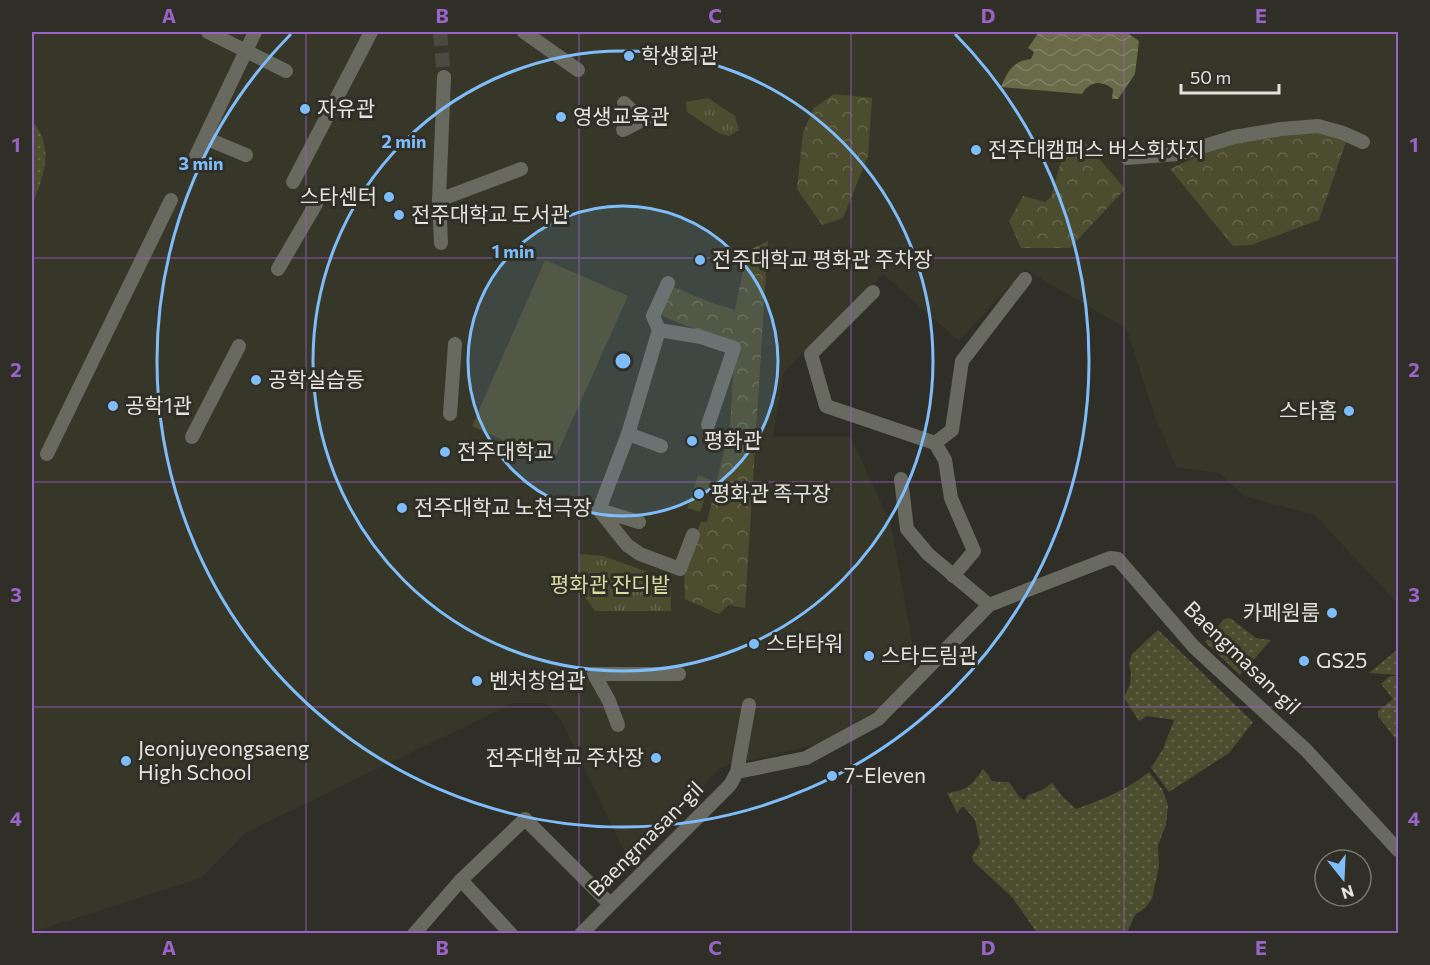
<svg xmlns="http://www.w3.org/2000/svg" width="1430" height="965" font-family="Commissioner,'Noto Sans KR',sans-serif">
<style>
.built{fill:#373729}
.grass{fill:url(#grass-dots)}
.forest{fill:url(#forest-crowns)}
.park{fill:url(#park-tufts)}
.pitch{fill:#4c4c2e}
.water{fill:url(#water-waves)}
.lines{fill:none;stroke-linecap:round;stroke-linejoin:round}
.street-tunnel{stroke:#4a4a42;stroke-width:14;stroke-dasharray:14 7;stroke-linecap:butt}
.street{stroke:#68695f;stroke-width:14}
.grid{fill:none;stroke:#9a63c8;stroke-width:1.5;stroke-opacity:0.55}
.ring{fill:none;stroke:#7fbdfa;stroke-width:3}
.poi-dot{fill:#7fbdfa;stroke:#2f2f27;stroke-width:2}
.labels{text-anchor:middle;stroke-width:6;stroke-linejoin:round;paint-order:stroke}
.poi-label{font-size:21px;fill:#e3e3dd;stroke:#2f2f27;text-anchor:start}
.park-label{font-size:21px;fill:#dadb9e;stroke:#2f2f27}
.street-label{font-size:21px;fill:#e3e3dd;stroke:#2f2f27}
.centre{fill:#7fbdfa;stroke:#2f2f27;stroke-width:3}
.ring-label{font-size:18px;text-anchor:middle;font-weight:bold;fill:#7fbdfa;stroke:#2f2f27;stroke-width:6;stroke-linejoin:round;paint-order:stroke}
.neatline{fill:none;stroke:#9a63c8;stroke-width:2}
.grid-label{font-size:20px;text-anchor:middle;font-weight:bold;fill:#9a63c8}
</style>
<defs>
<pattern id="grass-dots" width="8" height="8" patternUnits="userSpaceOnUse" patternTransform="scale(1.5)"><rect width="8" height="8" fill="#4c4c2e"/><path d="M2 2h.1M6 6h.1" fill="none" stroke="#66664c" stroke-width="1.8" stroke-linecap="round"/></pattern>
<pattern id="forest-crowns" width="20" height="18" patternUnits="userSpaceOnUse" patternTransform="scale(1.5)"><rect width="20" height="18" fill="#4c4c2e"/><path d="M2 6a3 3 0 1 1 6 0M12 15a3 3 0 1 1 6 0" fill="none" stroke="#66664c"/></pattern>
<pattern id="park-tufts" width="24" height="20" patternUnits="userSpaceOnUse" patternTransform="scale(1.5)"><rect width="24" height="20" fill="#4c4c2e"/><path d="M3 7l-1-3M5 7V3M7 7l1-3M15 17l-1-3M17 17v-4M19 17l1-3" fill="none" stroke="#66664c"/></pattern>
<pattern id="water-waves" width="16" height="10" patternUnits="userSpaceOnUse" patternTransform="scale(1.5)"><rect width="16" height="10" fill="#6a6b49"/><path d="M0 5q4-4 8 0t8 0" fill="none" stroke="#7f8063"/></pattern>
</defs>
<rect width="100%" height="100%" fill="#2f2f27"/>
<polygon class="built" points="32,32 1398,32 1398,604 1315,515 1244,496 1219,473 1176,467 1153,411 1127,329 1025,269 959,341 883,274 784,372 773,437 851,437 891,525 917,669 877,711 821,743 721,767 630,863 562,722 546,703 513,703 245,833 201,878 32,932"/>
<g class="grass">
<path d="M32 120C55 149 44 174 32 206Z"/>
<polygon points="1230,618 1256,638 1271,640 1240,675 1205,642 1224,619"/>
<polygon points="1158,630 1253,722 1229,753 1169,792 1151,768 1163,749 1174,720 1147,716 1139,721 1124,698 1130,684 1131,673 1129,664 1132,654"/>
<polygon points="1398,649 1398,675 1369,673"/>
<polygon points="1390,676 1398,676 1398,736 1395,738 1378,716 1378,711 1393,699 1381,684"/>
<path d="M983 769C997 783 983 781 1009 782L1020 798 1025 800 1028 795 1042 790 1052 783 1063 797 1076 809C1103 799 1127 790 1149 772L1162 789 1166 799 1168 806 1166 825 1158 845 1159 866 1152 899 1145 908 1135 915 1127 933H1037L1012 897 973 861 972 856 980 844 975 820 963 806 957 813 947 793C968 790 971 786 983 769Z"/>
</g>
<g class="forest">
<polygon points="834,94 872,98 868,156 843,218 822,225 797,189 803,132 814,108"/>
<polygon points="1320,130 1347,139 1319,220 1251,245 1233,246 1170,169 1227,143"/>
<polygon points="1080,136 1125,189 1070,248 1021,248 1009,221 1023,196 1045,202 1051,197 1060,164"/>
<polygon points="768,241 745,608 729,605 719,614 685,599 684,562 701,522 707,522 730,426 735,345 657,314 671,286 712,303 735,310 747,251"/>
</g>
<g class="park">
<polygon points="708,98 735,116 739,130 729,136 720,134 687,112 686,102"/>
<polygon points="580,554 603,556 670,580 671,611 595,611 578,587"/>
</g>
<g class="pitch">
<polygon points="545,260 628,296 553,463 472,426"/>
<polygon points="698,475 711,480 700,512 687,508"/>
</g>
<path class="water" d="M1039 32H1126L1139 41 1135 74 1118 99H1112L1113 89C1101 80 1090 81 1082 94L1001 87C1008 71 1013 61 1031 59L1034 52 1028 48Z"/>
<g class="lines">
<polyline class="street-tunnel" points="440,32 444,77"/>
<g class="street">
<polyline points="208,32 286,71"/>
<polyline points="524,32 578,70"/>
<polyline points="624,103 643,121"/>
<polyline points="623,130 654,114"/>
<polyline points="205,138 246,155"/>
<polyline points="1127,158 1178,154 1234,137 1281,129 1318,126 1343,133 1363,142"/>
<polyline points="194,160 255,32"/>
<polyline points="293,182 371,32"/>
<polyline points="439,200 521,169"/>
<polyline points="441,243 439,200 444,77"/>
<polyline points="278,269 316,204"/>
<polyline points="873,292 811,354 826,406 935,443 945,460 951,498 974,551 953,576"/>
<polyline points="659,330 701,337 734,348 708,425"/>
<polyline points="450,414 455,344"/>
<polyline points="628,434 661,446"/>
<polyline points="192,437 239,346"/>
<polyline points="935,443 952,430 962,361 1025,279"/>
<polyline points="47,454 171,200"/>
<polyline points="901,479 907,529 928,554 989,605"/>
<polyline points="599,510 628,434 659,330 653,316 668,283"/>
<polyline points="599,510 627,545 640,554 680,569 693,535"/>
<polyline points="599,510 639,522"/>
<polyline points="618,725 609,701 594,674 679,674"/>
<polyline points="737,772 806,758 878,719 989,605 1110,558 1118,559 1194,647 1306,750 1398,850"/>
<polyline points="461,880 511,934"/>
<polyline points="414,934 461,880 525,819 610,904"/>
<polyline points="581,934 730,785 737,772 749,705"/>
</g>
</g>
<path class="grid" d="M306 32V934M579 32V934M851 32V934M1124 32V934M32 258H1398M32 482H1398M32 707H1398"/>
<circle cx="623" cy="361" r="155" fill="#7fbdfa" fill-opacity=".12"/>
<g class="ring">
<circle cx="623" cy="361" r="155"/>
<circle cx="623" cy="361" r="310"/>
<path d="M955 34A466 466 0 1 1 291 34"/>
</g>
<g class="poi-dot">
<circle cx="629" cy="56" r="6"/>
<circle cx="305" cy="109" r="6"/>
<circle cx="561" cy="117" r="6"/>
<circle cx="976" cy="150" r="6"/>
<circle cx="389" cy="197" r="6"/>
<circle cx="399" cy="215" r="6"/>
<circle cx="700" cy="260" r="6"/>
<circle cx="256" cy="380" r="6"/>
<circle cx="113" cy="406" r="6"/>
<circle cx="1349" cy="411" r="6"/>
<circle cx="692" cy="441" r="6"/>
<circle cx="445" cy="452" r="6"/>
<circle cx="699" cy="494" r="6"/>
<circle cx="402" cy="508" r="6"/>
<circle cx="1332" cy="613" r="6"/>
<circle cx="754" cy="644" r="6"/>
<circle cx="869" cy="656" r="6"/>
<circle cx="1304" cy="661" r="6"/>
<circle cx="477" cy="681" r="6"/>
<circle cx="656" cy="758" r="6"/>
<circle cx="126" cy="761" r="6"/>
<circle cx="832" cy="776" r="6"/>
</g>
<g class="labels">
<g class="poi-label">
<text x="641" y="63">학생회관</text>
<text x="317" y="116">자유관</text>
<text x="573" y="124">영생교육관</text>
<text x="988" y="157">전주대캠퍼스 버스회차지</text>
<text x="377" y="204" text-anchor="end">스타센터</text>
<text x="411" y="222">전주대학교 도서관</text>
<text x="712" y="267">전주대학교 평화관 주차장</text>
<text x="268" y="387">공학실습동</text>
<text x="125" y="413">공학1관</text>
<text x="1337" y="418" text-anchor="end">스타홈</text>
<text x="704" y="448">평화관</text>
<text x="457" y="459">전주대학교</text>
<text x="711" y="501">평화관 족구장</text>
<text x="414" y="515">전주대학교 노천극장</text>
<text x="1320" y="620" text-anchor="end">카페원룸</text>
<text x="766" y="651">스타타워</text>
<text x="881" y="663">스타드림관</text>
<text x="1316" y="668">GS25</text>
<text x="489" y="688">벤처창업관</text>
<text x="138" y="756">Jeonjuyeongsaeng<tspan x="138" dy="24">High School</tspan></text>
<text x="644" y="765" text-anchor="end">전주대학교 주차장</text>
<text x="844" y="783">7-Eleven</text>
</g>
<g class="park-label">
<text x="610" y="592">평화관 잔디밭</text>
</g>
<g class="street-label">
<text transform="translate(1242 658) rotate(44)" y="7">Baengmasan-gil</text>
<text transform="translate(646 839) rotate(-45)" y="7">Baengmasan-gil</text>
</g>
</g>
<circle cx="623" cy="361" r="9" class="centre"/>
<g class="ring-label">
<text x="404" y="148">2 min</text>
<text x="201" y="170">3 min</text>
<text x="513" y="258">1 min</text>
</g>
<rect width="1430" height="965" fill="none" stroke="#2f2f27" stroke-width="66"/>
<g transform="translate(1343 878) rotate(162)"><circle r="28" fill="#2f2f27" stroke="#777770" stroke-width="1.5"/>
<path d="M0-4.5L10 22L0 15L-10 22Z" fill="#7fbdfa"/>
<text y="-9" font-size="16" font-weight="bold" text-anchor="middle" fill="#e3e3dd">N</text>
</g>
<path d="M1181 84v9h98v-9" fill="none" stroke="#e3e3dd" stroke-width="3"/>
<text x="1190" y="84" font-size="18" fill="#e3e3dd" stroke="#2f2f27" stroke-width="4.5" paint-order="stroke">50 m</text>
<rect x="33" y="33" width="1364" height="899" class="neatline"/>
<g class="grid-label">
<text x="169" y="23">A</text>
<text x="442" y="23">B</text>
<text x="715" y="23">C</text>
<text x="988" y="23">D</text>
<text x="1261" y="23">E</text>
<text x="16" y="152">1</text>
<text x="1414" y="152">1</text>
<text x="16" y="377">2</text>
<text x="1414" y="377">2</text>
<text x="16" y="602">3</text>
<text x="1414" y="602">3</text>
<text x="16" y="826">4</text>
<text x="1414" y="826">4</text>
<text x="169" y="955">A</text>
<text x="442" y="955">B</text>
<text x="715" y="955">C</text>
<text x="988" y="955">D</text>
<text x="1261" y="955">E</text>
</g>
</svg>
